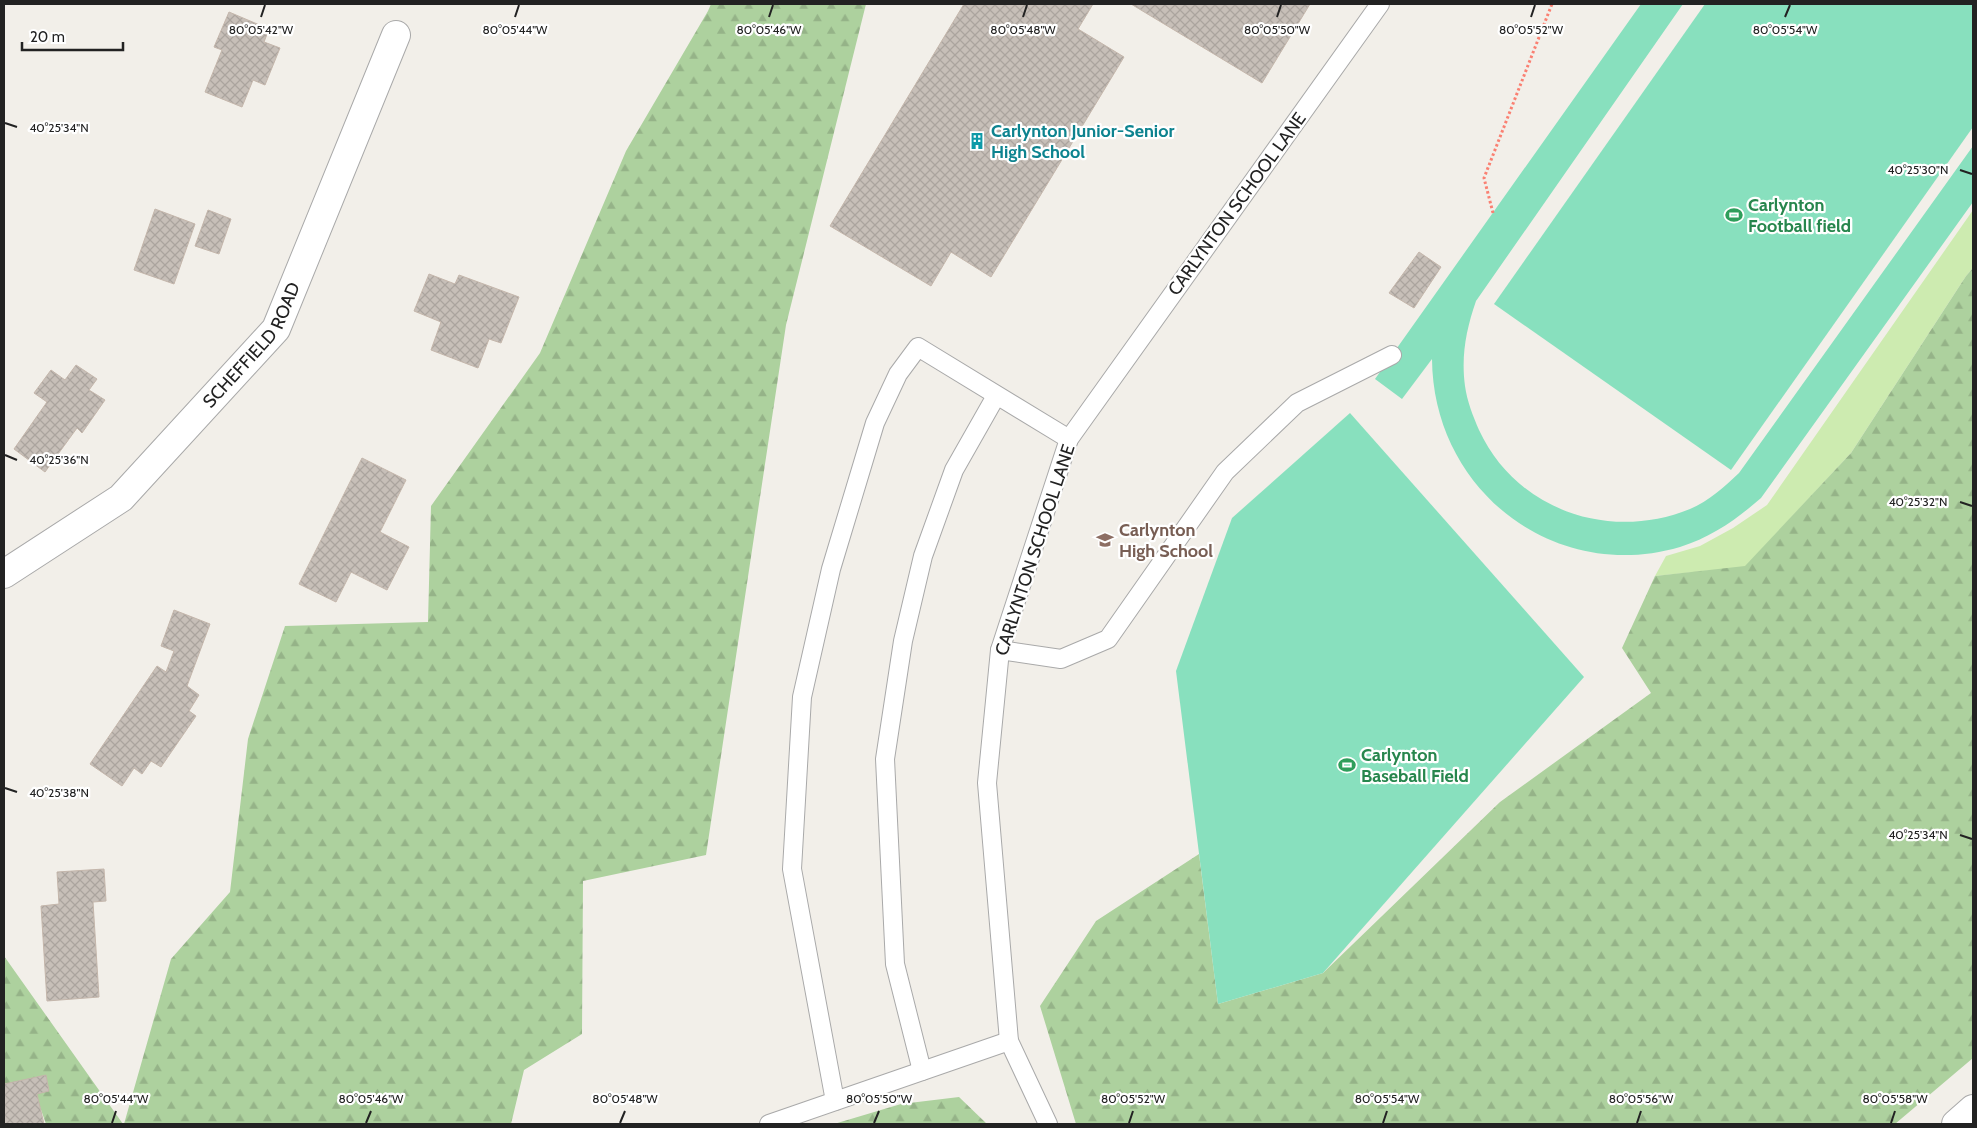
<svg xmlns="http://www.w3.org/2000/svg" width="1977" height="1128" font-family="Cabin,sans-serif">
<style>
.grass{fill:#cdebb0}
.forest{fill:url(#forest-firs)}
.pitch{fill:#88e0be}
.building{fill:url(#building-cross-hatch);stroke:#c4b6ab}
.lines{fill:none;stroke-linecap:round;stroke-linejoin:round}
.service-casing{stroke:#a9a9a9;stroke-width:20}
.minor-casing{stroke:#a9a9a9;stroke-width:30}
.tertiary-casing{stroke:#a9a9a9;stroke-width:30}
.path{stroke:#fa8072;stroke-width:3;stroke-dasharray:2.5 2.5;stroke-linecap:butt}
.service{stroke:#fff;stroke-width:18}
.minor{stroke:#fff;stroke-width:28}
.tertiary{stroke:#fff;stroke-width:28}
.ticks{fill:none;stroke:#222;stroke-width:2}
.labels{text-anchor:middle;stroke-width:4.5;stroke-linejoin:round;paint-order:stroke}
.culture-label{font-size:18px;font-weight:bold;fill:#0d838f;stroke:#fff;text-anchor:start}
.street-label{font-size:18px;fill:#222;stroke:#fff}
.leisure-label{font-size:18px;font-weight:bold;fill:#27864d;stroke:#fff;text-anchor:start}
.education-label{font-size:18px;font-weight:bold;fill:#785e54;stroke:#fff;text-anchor:start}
.ticks-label{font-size:12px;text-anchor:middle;fill:#222;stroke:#fff;stroke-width:4.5;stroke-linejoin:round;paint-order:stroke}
</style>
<defs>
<pattern id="forest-firs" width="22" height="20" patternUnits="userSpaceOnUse" patternTransform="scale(1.25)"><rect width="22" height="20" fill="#add19e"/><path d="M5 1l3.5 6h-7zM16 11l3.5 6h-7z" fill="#95b388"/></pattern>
<pattern id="building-cross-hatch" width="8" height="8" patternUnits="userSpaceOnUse" patternTransform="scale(1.25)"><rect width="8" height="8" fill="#c7bfb8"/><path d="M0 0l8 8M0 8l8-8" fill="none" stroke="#aba49e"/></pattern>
</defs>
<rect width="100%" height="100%" fill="#f2efe9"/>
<polygon class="grass" points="1973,210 1973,268 1966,276 1851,453 1745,567 1655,576 1666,556 1700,546 1733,528 1767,505"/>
<g class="forest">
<polygon points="711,4 866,4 786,325 706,855 583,881 582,1034 524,1070 511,1124 124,1124 171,959 230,892 248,739 285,626 428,622 431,506 540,353 626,151 708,11"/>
<polygon points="1973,268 1973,1058 1895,1124 1076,1124 1040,1006 1096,921 1199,854 1218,1004 1323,973 1500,802 1651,693 1622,648 1655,576 1745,566 1851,453 1966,276"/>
<polygon points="4,956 123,1124 46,1124 40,1107 4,1103"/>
<polygon points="959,1097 987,1124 834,1124 901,1104"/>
</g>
<g class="pitch">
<path d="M1641 4H1683L1476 301C1466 330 1461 356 1465 386 1467 401 1473 416 1479 430 1516 510 1609 542 1690 509 1709 501 1724 487 1739 473L1973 146V202L1761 498C1737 519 1712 537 1680 547 1554 584 1433 490 1432 359L1402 399 1375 379Z"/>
<polygon points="1705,4 1973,4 1973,127 1731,470 1494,304"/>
<polygon points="1350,413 1584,677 1323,973 1218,1004 1176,671 1232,518"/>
</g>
<g class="building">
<polygon points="964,4 1093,4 1078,29 1124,57 991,277 951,252 931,286 830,226"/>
<polygon points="1131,4 1310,4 1262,83"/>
<polygon points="229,12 269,29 264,42 280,48 265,85 253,80 242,107 205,92 222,50 214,47"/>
<polygon points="155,209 195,224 174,284 134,270"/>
<polygon points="208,210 231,219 219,254 195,246"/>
<polygon points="1419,252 1441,267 1414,308 1389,293"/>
<polygon points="429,274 455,284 459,275 519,297 501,343 489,339 478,368 431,350 441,322 414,311"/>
<polygon points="76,365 97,379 89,390 105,400 82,433 77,428 45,472 14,449 47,402 34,393 51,370 65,380"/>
<polygon points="362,458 406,480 380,532 409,547 387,590 351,572 336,602 299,584"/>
<polygon points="174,610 210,624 187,686 199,695 189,711 196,716 161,767 151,761 142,774 134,768 122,786 90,764 157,666 166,672 174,651 161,646"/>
<polygon points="104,869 106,901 93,902 99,997 47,1001 41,906 59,904 57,872"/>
<polygon points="46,1075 49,1091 37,1094 44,1124 4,1124 4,1084"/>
</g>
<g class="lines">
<g class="service-casing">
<g id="service">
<polyline points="1000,650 1061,659 1108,639 1225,472 1297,403 1392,355"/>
<polyline points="922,1071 895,964 885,759 903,641 923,556 954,470 996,396"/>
<polyline points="835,1101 792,869 802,697 831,569 875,423 898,374 918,347 1069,439"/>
<polyline points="769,1124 1009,1041"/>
<polyline points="1048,1124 1009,1041 987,783 1000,650 1069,439 1380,4"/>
</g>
</g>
<g class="minor-casing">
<g id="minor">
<path id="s1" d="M4 574 121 498 276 329 396 35"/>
</g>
</g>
<g class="tertiary-casing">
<polyline id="tertiary" points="1956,1124 1973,1109"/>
</g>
<polyline class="path" points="1493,213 1484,178 1552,4"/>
<use href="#service" class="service"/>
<use href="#minor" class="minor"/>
<use href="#tertiary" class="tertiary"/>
</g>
<path class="ticks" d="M261 17 265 5M515 17 519 5M769 17 773 5M1023 17 1027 5M1277 17 1281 5M1531 17 1535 5M1785 17 1790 5M5 123 17 127M1960 170 1972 174M5 455 17 460M1960 502 1972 506M5 788 17 792M1960 835 1972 839M112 1123 116 1111M366 1123 371 1111M620 1123 625 1111M874 1123 879 1111M1129 1123 1133 1111M1383 1123 1387 1111M1637 1123 1641 1111M1891 1123 1895 1111"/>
<defs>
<g id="building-bare" transform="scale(1.35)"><path d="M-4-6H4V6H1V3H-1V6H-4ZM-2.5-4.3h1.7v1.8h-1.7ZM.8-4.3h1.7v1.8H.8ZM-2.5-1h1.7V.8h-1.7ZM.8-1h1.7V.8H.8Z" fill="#0f9aa8" stroke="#fff" stroke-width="2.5" paint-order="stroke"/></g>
<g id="stadium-bare" transform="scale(1.35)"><path d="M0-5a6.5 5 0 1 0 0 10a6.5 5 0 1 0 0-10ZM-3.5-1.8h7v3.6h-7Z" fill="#2e9e5b" stroke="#fff" stroke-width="2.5" paint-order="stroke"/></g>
<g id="school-bare" transform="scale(1.35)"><path d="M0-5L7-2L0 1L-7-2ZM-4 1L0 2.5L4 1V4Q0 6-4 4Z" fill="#8d6e63" stroke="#fff" stroke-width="2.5" paint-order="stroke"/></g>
</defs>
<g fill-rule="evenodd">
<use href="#building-bare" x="977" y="141"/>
<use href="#stadium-bare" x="1734" y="215"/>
<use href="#school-bare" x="1105" y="540"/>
<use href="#stadium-bare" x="1347" y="765"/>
</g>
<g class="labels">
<g class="culture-label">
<text x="991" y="137">Carlynton Junior-Senior<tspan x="991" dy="21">High School</tspan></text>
</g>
<g class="street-label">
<text transform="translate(1237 204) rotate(-54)" y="6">CARLYNTON SCHOOL LANE</text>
<text dy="6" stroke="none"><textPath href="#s1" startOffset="342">SCHEFFIELD ROAD</textPath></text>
<text transform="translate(1035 550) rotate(-72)" y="6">CARLYNTON SCHOOL LANE</text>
</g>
<g class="leisure-label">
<text x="1748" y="211">Carlynton<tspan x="1748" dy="21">Football field</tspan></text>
<text x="1361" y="761">Carlynton<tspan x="1361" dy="21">Baseball Field</tspan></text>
</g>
<g class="education-label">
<text x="1119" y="536">Carlynton<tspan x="1119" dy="21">High School</tspan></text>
</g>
</g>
<g class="ticks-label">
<text x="261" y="34">80°05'42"W</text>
<text x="515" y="34">80°05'44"W</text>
<text x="769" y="34">80°05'46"W</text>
<text x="1023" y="34">80°05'48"W</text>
<text x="1277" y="34">80°05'50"W</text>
<text x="1531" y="34">80°05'52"W</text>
<text x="1785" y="34">80°05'54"W</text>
<text x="59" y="132">40°25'34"N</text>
<text x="1918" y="174">40°25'30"N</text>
<text x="59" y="464">40°25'36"N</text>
<text x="1918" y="506">40°25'32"N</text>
<text x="59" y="797">40°25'38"N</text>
<text x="1918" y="839">40°25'34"N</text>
<text x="116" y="1103">80°05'44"W</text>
<text x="371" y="1103">80°05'46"W</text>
<text x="625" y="1103">80°05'48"W</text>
<text x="879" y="1103">80°05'50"W</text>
<text x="1133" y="1103">80°05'52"W</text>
<text x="1387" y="1103">80°05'54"W</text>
<text x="1641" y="1103">80°05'56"W</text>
<text x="1895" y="1103">80°05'58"W</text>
</g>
<rect width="1977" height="1128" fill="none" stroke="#222222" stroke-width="10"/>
<path d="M22 42v8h101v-8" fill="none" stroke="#222222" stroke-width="2.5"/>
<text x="30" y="42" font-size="15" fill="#222222" stroke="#ffffff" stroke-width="4" paint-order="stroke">20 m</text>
</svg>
